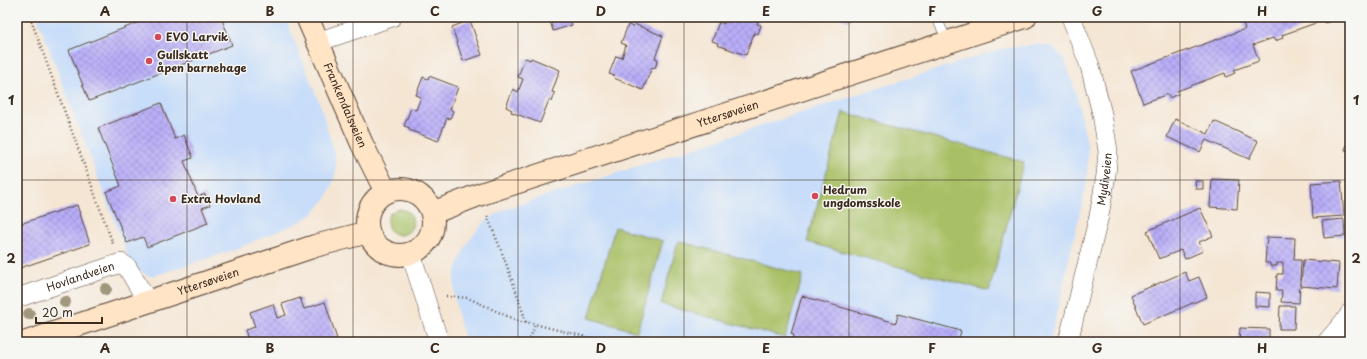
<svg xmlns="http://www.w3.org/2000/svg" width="1367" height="359" font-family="'Playpen Sans',sans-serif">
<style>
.built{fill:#c7ddf9}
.grass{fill:#a8c065;stroke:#727542}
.building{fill:url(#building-cross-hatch)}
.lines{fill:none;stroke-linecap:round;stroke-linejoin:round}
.service-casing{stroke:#574639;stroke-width:10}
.minor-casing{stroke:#574639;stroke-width:20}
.secondary-casing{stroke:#574639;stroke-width:24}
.path{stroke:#574639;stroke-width:2.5;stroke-dasharray:1 3;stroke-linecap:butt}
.service{stroke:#fff;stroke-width:9}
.minor{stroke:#fff;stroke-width:19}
.secondary{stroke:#ffe4c6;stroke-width:22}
.tree{fill:#a1977b}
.grid{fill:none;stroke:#3b2a1e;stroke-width:1;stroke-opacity:0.55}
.poi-dot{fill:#d1495b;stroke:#f6f6f2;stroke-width:1.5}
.labels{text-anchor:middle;stroke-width:3;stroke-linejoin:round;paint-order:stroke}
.poi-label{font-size:11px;font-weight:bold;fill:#3b2a1e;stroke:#f6f6f2;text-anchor:start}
.street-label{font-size:11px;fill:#3b2a1e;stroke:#f6f6f2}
.neatline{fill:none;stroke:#3b2a1e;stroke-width:1.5}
.grid-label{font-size:13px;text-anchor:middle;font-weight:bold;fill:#3b2a1e}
</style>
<defs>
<pattern id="building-cross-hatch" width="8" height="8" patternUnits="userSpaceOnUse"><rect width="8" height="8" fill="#b9aef9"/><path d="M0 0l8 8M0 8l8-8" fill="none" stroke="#988ec9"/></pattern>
</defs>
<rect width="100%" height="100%" fill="#f6f6f2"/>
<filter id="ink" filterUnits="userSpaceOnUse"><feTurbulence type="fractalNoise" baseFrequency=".025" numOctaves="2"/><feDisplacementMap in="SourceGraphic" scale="8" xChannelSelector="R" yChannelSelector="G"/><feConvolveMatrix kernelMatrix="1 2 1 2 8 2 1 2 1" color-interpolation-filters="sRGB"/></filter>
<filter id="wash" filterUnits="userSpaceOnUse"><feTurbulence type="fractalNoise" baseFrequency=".012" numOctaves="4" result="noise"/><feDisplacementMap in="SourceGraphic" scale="16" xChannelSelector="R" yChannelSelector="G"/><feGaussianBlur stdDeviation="0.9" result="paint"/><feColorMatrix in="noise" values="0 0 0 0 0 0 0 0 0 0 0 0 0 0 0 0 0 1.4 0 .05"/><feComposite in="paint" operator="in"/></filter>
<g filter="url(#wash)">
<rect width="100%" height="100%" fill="#f5e6d4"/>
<g class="built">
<polygon points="37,17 285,17 321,107 335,156 336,171 332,186 326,199 314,213 300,222 233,250 154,276 148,276 131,265"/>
<polygon points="1037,44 1053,47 1065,60 1077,97 1088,148 1087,182 1050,342 466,342 458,317 454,294 454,277 461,257 468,242 484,222 503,210 847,98 1001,49"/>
</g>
<g class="grass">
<polygon points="843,112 1024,162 989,291 807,242"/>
<circle cx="400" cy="222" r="13"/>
<polygon points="615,227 663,241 637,332 589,318"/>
<polygon points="678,241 803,275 785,338 661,304"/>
</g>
<g id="blocks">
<g class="building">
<polygon points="152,17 221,17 232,45 89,101 69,50"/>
<polygon points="549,17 569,17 572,25 553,31"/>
<polygon points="726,17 760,17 757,24 761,25 758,34 754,33 746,55 717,45 718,43 712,41 719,22 724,24"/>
<polygon points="838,17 850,17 849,21"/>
<polygon points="1241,17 1333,17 1334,20 1325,23 1324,20 1282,35 1283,38 1275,41 1273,38 1253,45 1259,61 1234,70 1235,73 1226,77 1225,73 1177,91 1178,94 1169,98 1168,94 1143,103 1131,71 1245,29"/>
<polygon points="470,20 482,55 463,61 452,27"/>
<polygon points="634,24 663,36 655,58 658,59 655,68 652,67 643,90 614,78 615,76 609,74 616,56 622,58 626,45 621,43 628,25 633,27"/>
<polygon points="525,58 530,60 531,58 560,70 552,92 555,93 552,102 549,100 540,123 511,112 512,110 506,107 513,89 518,92 523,79 518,77"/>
<polygon points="429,76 458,87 450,109 453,111 450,119 447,118 438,141 409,130 410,128 404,126 411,108 416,110 421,97 416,95 423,77 428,79"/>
<polygon points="161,103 175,139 184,135 193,158 184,161 198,197 205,194 210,205 202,208 208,223 147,247 143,237 127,243 106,192 121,186 98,128"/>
<polygon points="1175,119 1208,134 1214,121 1258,141 1249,159 1206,140 1200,152 1167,137"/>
<polygon points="1350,135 1350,151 1345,150"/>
<polygon points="1212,179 1239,180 1237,209 1210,207"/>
<polygon points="1195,181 1203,181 1203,189 1196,189"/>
<polygon points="1341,181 1344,216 1313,218 1311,183"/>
<polygon points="77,205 90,244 17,269 17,225"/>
<polygon points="1200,208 1213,236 1199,242 1203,251 1185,259 1181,250 1159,259 1147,231"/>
<polygon points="1344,219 1345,236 1324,238 1322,221"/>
<polygon points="1267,237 1295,238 1294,260 1301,260 1299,303 1281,302 1282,291 1276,291 1277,274 1283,274 1283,263 1277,263 1277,266 1270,266 1270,263 1265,263"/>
<polygon points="1303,260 1339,263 1337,289 1301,286"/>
<polygon points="1185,272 1189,281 1199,277 1207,297 1143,324 1131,295"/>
<polygon points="1255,292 1270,293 1270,307 1255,306"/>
<polygon points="802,296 896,323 898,314 961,331 958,342 792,342 794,335 791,334"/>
<polygon points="300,298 304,309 325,302 337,339 327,342 249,342 245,330 255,327 250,312 273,304 277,318 286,315 282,304"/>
<polygon points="1280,306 1295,306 1294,329 1279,329"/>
<polygon points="1240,328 1269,329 1269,342 1239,342"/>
</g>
</g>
</g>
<g filter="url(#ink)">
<use href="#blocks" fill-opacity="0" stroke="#574639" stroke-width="1"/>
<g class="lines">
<g class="service-casing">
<polyline id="service" points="936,17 948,42"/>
</g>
<g class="minor-casing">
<g id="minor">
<polyline points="317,42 392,17"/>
<polyline points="411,254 439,342"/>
<path id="s1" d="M17 298 121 263 127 267 140 289 149 302"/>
<path id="s2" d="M1068 342 1099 216 1106 175 1108 151 1102 114 1090 66 1071 17"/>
<polyline points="1327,342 1349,316 1350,313"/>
</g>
</g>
<g class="secondary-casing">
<g id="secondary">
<path id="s3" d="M307 17 362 144 386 192"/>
<circle cx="400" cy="222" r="33"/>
<path id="s4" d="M432 213 481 194 1025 17"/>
<path id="s5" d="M27 342 315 246 368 232"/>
</g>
</g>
<g class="path">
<polyline points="30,17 113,244"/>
<path d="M487 216C502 251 515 286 526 322"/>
<polyline points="446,296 468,298 520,322 526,322 606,342"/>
<polyline points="529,342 535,325"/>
</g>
<use href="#service" class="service"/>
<use href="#minor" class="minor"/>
<use href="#secondary" class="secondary"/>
</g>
<g class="tree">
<circle cx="106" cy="289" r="6"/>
<circle cx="65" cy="302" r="6"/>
<circle cx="29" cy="314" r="6"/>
</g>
</g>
<path class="grid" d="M187 17V342M353 17V342M518 17V342M684 17V342M849 17V342M1014 17V342M1180 17V342M17 180H1350"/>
<g class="poi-dot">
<circle cx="158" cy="37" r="4"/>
<circle cx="149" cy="61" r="4"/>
<circle cx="815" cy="196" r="4"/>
<circle cx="173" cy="199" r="4"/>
</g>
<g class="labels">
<g class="poi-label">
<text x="166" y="41">EVO Larvik</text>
<text x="157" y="59">Gullskatt<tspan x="157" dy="13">åpen barnehage</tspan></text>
<text x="823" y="194">Hedrum<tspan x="823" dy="13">ungdomsskole</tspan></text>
<text x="181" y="203">Extra Hovland</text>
</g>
<g class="street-label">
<text dy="4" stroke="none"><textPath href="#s3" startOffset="96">Frankendalsveien</textPath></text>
<text dy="4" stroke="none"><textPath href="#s4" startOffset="312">Yttersøveien</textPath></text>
<text dy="4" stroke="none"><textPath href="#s2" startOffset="167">Mydiveien</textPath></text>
<text dy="4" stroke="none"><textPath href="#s1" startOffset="67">Hovlandveien</textPath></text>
<text dy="4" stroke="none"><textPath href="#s5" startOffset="191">Yttersøveien</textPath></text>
</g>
</g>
<rect width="1367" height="359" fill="none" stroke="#f6f6f2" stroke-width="44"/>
<path d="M36 317v6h66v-6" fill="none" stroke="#3b2a1e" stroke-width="2"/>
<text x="42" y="317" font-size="12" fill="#3b2a1e" stroke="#f6f6f2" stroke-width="3" paint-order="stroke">20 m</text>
<rect x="22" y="22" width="1323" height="315" class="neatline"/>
<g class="grid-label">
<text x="105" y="16">A</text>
<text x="270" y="16">B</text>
<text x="435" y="16">C</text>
<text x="601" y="16">D</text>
<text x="766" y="16">E</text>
<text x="932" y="16">F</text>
<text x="1097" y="16">G</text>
<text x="1262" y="16">H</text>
<text x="11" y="105">1</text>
<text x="1356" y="105">1</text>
<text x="11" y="263">2</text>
<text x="1356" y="263">2</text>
<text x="105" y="353">A</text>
<text x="270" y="353">B</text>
<text x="435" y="353">C</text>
<text x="601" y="353">D</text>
<text x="766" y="353">E</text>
<text x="932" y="353">F</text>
<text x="1097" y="353">G</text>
<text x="1262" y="353">H</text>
</g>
</svg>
